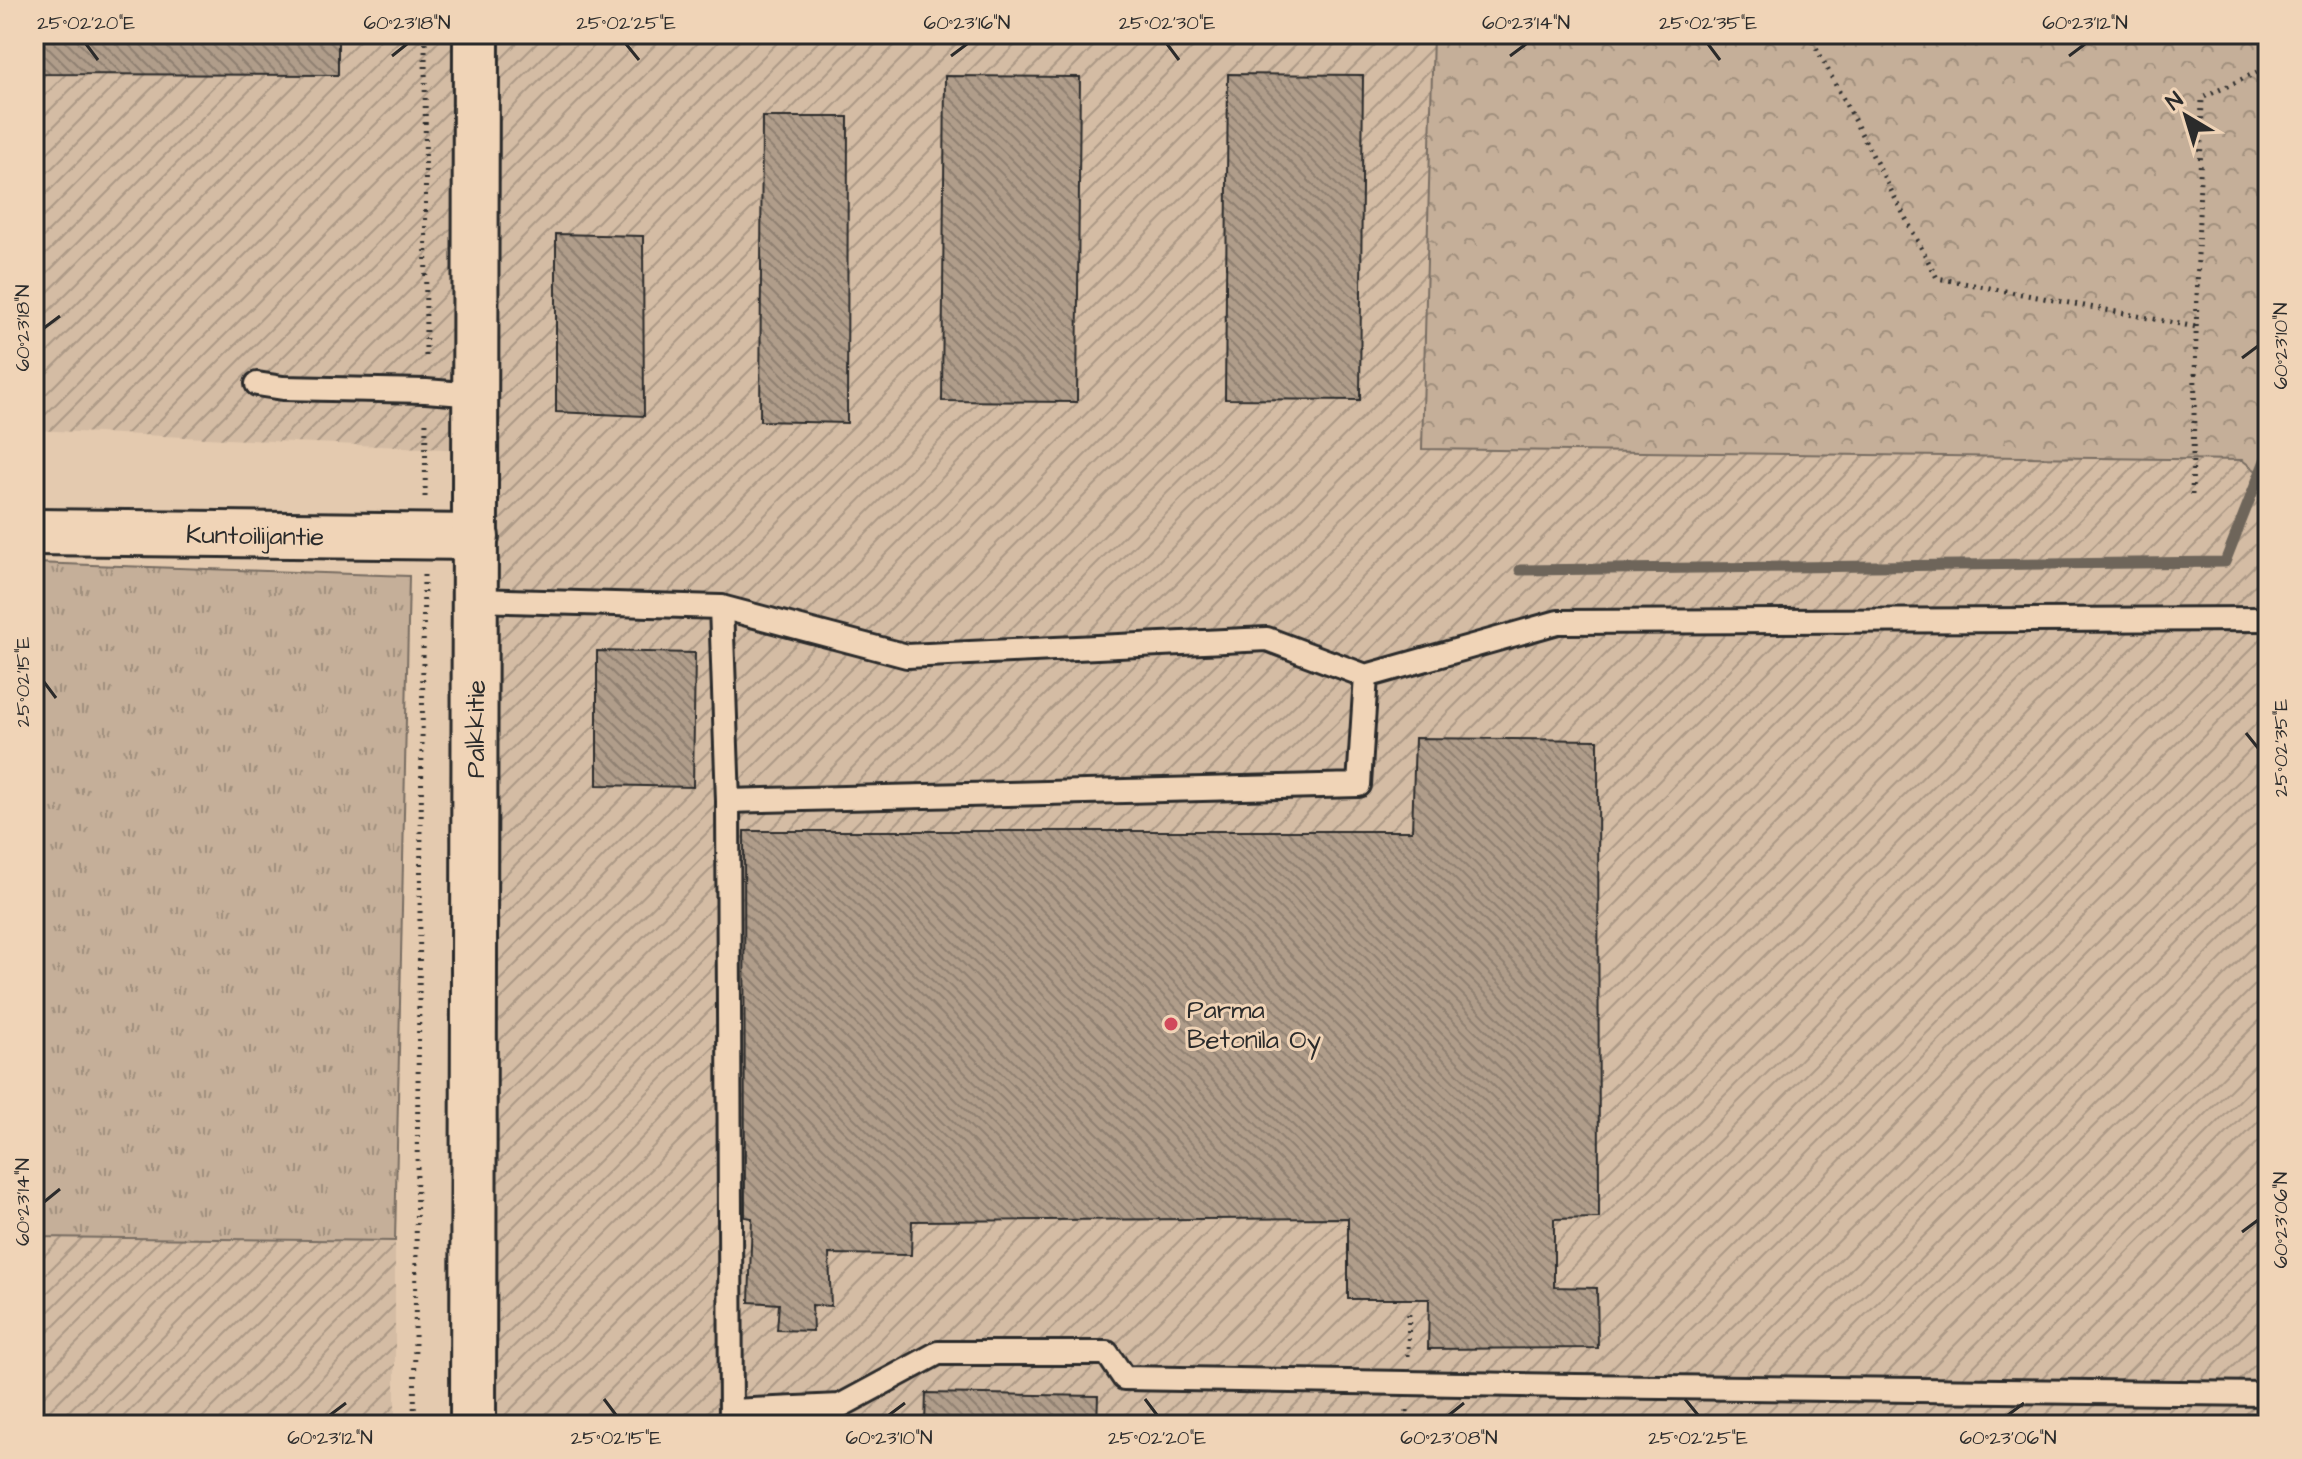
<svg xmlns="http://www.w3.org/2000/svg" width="2302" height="1459" font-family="'Architects Daughter',sans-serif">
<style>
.industrial{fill:url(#industrial-furrows)}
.grass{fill:url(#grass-tufts);stroke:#786d62;stroke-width:2}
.forest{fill:url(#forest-crowns);stroke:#786d62;stroke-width:2}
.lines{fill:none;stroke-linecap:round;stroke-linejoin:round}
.stream{stroke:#6e655a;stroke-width:11}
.building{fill:url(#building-back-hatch);stroke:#2b2b2b;stroke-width:2}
.lane-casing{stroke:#2b2b2b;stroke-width:28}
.street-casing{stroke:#2b2b2b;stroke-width:50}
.path{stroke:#2b2b2b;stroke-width:5;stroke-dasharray:2 6;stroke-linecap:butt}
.lane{stroke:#f0d4b7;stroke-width:22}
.street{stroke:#f0d4b7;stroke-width:44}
.ticks{fill:none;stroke:#2b2b2b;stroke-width:3}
.poi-dot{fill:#d1495b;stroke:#f0d4b7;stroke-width:3}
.labels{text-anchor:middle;stroke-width:6;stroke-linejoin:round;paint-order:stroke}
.street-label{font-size:26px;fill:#2b2b2b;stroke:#f0d4b7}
.poi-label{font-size:26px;fill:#2b2b2b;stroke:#f0d4b7;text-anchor:start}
.neatline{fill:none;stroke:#2b2b2b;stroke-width:3}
.ticks-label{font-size:20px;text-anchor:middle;fill:#2b2b2b}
</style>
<defs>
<pattern id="industrial-furrows" width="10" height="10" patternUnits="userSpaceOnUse" patternTransform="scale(2)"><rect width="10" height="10" fill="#d4bca4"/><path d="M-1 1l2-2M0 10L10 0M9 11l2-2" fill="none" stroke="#ac9986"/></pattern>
<pattern id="grass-tufts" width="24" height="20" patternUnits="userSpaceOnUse" patternTransform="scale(2)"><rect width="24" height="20" fill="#c5af99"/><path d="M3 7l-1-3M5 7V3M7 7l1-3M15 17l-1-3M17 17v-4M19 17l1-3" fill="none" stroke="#a08f7d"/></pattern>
<pattern id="forest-crowns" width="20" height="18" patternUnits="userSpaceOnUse" patternTransform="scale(2)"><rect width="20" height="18" fill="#c5af99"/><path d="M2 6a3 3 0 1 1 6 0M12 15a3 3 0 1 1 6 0" fill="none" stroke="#a08f7d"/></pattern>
<pattern id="building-back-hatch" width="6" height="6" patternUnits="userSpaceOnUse" patternTransform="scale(2)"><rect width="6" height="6" fill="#b09d8a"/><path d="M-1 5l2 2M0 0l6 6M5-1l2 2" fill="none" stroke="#8f8071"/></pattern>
</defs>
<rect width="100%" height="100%" fill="#e4caaf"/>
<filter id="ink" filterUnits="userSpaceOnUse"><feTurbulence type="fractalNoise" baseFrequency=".0125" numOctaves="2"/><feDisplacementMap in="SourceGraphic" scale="16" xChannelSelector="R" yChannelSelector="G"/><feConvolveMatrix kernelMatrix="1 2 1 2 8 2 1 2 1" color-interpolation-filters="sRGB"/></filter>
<g filter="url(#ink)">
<g class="industrial">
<polygon points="34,34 1433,34 1423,449 2242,460 2268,480 2268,1425 498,1425 487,451 34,430"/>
<polygon points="34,1237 395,1241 395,1425 34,1425"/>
</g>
<polygon class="grass" points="34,563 409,576 395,1241 34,1237"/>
<polygon class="forest" points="1433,34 2268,34 2268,480 2242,460 1422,449"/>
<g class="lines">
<polyline class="stream" points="1520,570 2225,562 2268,453"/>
</g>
<g class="building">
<polygon points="34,34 338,34 338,75 34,74"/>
<polygon points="1228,74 1363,75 1360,400 1225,399"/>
<polygon points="945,76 1080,77 1077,402 942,401"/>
<polygon points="762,117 848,117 847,423 760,421"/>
<polygon points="556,234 643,236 644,416 556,412"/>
<polygon points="597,651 695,653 693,787 597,785"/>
<polygon points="1415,738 1598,740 1599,1218 1554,1219 1554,1287 1597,1288 1598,1348 1428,1349 1429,1299 1348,1299 1348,1218 912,1221 911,1255 829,1254 831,1306 812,1305 813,1331 777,1330 779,1304 749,1302 752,1218 745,1217 744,831 1412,831"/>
<polygon points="926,1393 1098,1396 1097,1425 925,1425"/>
</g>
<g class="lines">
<g class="lane-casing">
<g id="lane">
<polyline points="257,384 283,388 426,391 476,395"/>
<polyline points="475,600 721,607 728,801 1359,785 1366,676 1558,622 2268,619"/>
<polyline points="721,607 907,656 1267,639 1366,676"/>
<polyline points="728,801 731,1423"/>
<polyline points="731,1411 840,1406 938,1353 1107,1353 1124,1378 1576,1386 2268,1394"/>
</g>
</g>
<g class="street-casing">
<g id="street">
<polyline points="34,532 476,537"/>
<polyline points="473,1425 476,34"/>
</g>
</g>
<g class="path">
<polyline points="425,34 426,361"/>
<polyline points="1809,34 1937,278 2196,327"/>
<polyline points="2192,495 2202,98 2268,67"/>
<polyline points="425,497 426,419"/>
<polyline points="1408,1356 1409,1309"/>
<polyline points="1407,1410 1407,1425"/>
<polyline points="414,1425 424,575"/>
</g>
<use href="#lane" class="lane"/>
<use href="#street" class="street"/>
</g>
</g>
<path class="ticks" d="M86 44 98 60M626 44 639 60M1167 44 1179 60M1708 44 1720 60M392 56 407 44M951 56 967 44M1510 56 1526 44M2069 56 2085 44M44 328 60 316M2242 358 2258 346M44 682 56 698M2246 733 2258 748M44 1202 60 1189M2242 1232 2258 1220M604 1399 616 1415M1145 1399 1157 1415M1685 1399 1698 1415M330 1415 346 1403M889 1415 905 1403M1449 1415 1464 1403M2008 1415 2024 1403"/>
<circle class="poi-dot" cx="1171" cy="1024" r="8"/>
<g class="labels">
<g class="street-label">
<text transform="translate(255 535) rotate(1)" y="9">Kuntoilijantie</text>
<text transform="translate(475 729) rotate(-90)" y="9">Palkkitie</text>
</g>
<g class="poi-label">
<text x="1187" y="1018">Parma<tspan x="1187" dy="30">Betonila Oy</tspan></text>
</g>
</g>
<rect width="2302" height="1459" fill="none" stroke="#f0d4b7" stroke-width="88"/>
<g transform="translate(2186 116) rotate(322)" stroke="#f0d4b7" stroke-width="6" paint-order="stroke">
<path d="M0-6L14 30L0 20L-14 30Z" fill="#2b2b2b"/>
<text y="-12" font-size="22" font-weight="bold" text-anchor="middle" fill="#2b2b2b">N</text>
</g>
<rect x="44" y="44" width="2214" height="1371" class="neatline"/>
<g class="ticks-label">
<text x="86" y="29">25°02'20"E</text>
<text x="407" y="29">60°23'18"N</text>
<text x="626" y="29">25°02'25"E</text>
<text x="967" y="29">60°23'16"N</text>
<text x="1167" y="29">25°02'30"E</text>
<text x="1526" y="29">60°23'14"N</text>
<text x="1708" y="29">25°02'35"E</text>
<text x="2085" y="29">60°23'12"N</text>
<text transform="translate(22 328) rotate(-90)" y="7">60°23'18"N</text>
<text transform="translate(2280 346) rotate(-90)" y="7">60°23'10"N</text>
<text transform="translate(22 682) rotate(-90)" y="7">25°02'15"E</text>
<text transform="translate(2280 748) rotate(-90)" y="7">25°02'35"E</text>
<text transform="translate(22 1202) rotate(-90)" y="7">60°23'14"N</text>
<text transform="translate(2280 1220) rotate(-90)" y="7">60°23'06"N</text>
<text x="330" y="1444">60°23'12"N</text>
<text x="616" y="1444">25°02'15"E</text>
<text x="889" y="1444">60°23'10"N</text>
<text x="1157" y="1444">25°02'20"E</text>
<text x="1449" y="1444">60°23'08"N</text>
<text x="1698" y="1444">25°02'25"E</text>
<text x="2008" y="1444">60°23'06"N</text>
</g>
</svg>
